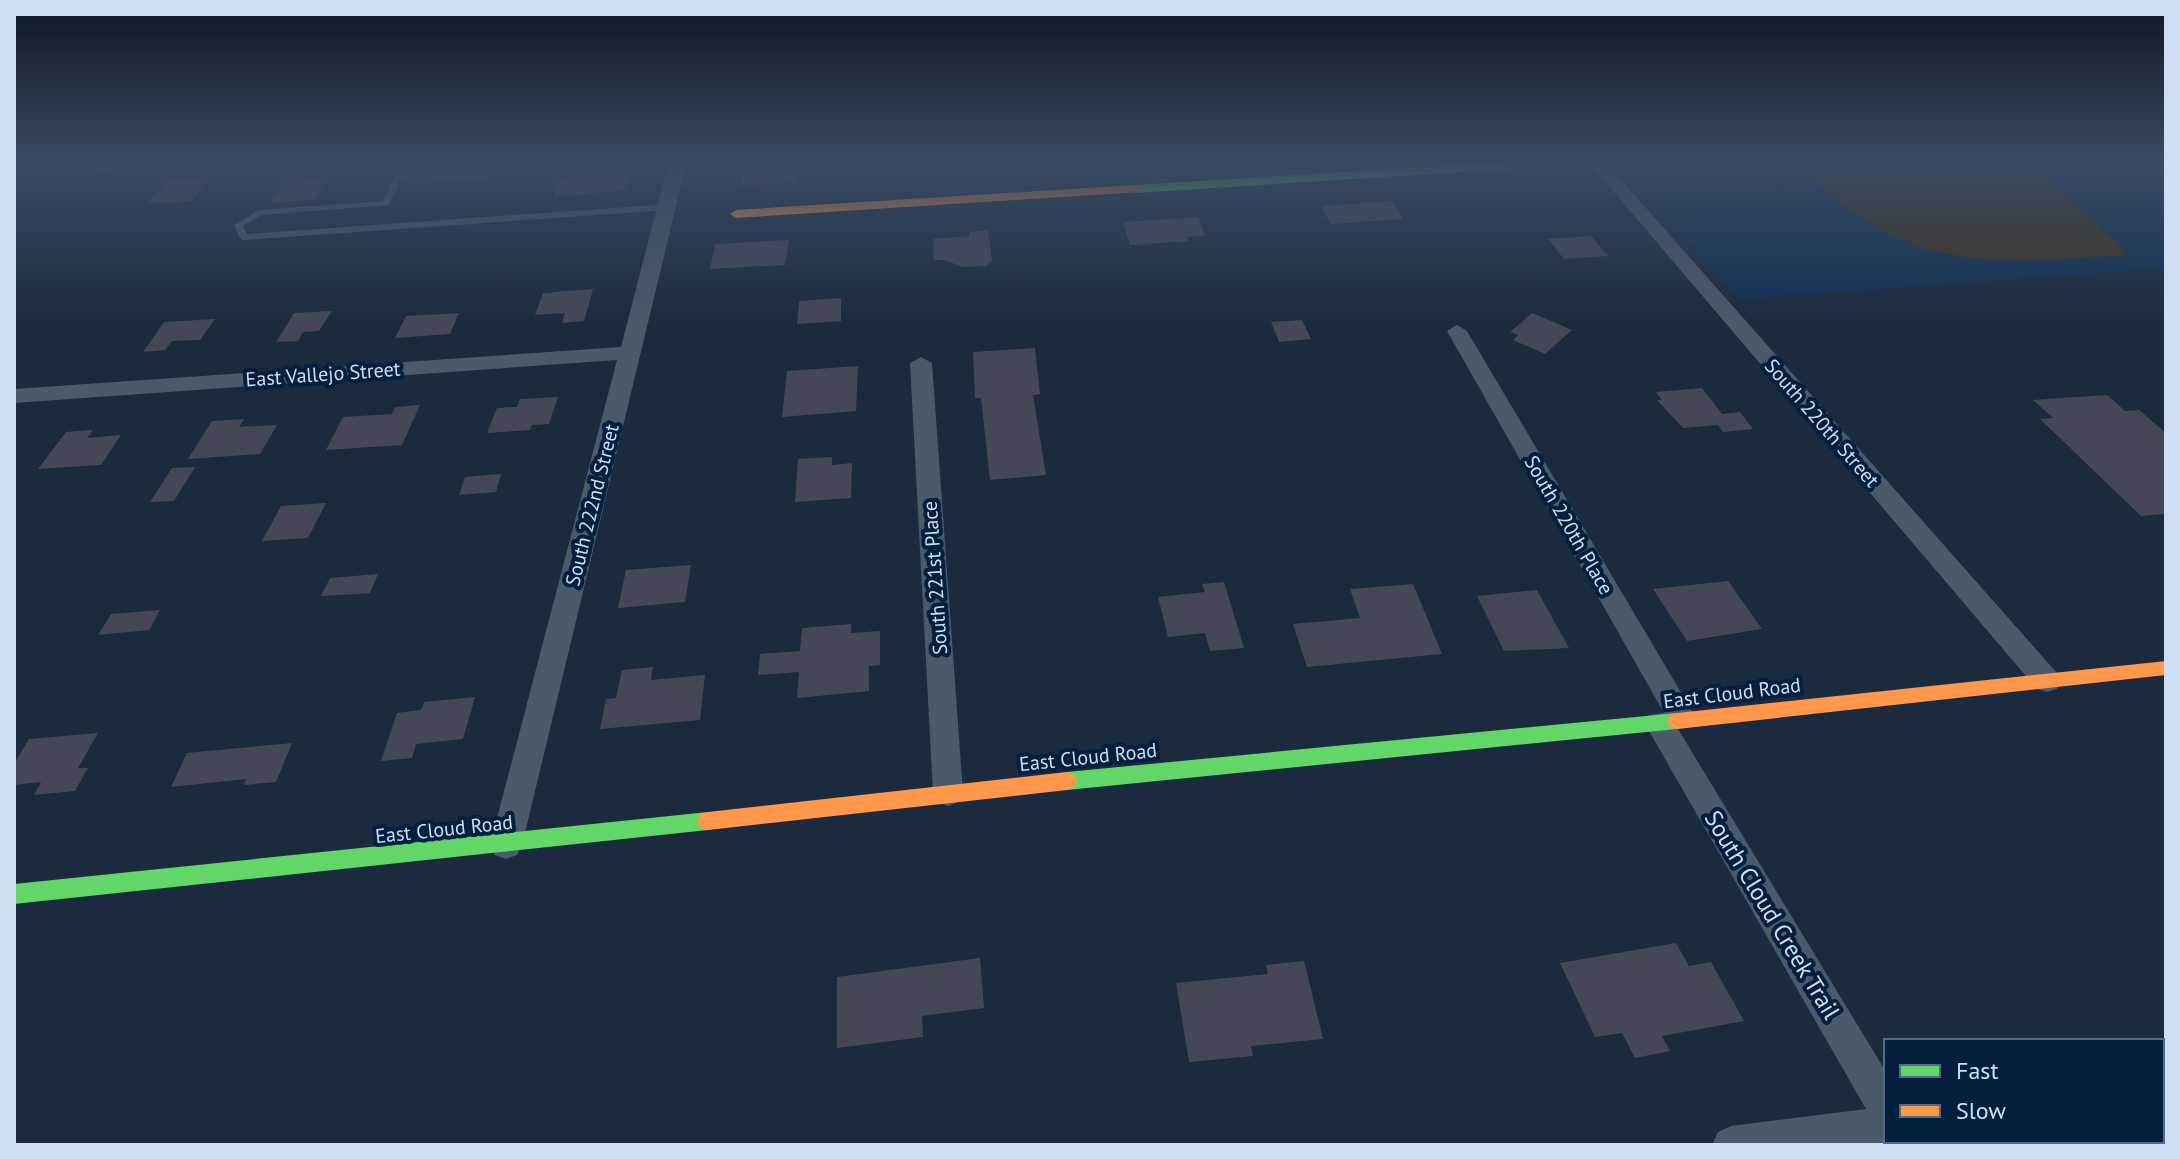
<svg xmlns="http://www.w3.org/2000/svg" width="2180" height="1159" font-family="'PT Sans',sans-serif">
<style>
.built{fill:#112f53}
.green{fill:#403016}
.building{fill:#454757}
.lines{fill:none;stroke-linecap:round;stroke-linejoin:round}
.lane{fill:#4b596a;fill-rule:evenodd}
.street{fill:#4b596a;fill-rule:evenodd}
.fast{fill:#63d668;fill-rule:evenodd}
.slow{fill:#ff974d;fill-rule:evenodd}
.labels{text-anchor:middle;stroke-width:8;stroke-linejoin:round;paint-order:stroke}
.street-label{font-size:20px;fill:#cedff4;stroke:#051f3f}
.near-street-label{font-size:24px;fill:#cedff4;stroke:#051f3f}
</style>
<rect width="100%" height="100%" fill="#1b2a3d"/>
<polygon class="built" points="1620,165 2166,165 2166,274 2159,269 1740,299"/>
<path class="green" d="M1794 165H2032L2130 255C2056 258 1975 270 1905 242 1863 225 1829 192 1794 165Z"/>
<g class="building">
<polygon points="422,165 487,165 487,179 413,184"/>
<polygon points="614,165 633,165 627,190 553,197 559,179 595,176 596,173 612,172"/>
<polygon points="744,165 796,165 795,182 741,186"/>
<polygon points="211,178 192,201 148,203 168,180"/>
<polygon points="325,180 315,200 271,202 284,183"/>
<polygon points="1392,201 1403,219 1331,224 1321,206"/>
<polygon points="1198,217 1205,236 1187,237 1189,241 1130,245 1123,222"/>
<polygon points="988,230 992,261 986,266 963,267 944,260 934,260 933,239 969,236 969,232"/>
<polygon points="1591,236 1608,256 1564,259 1548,239"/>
<polygon points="789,240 785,265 710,269 715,244"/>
<polygon points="593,289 584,321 562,323 565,313 535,315 543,293"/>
<polygon points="841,298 841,321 797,324 799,301"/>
<polygon points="332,311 319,331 303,332 298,341 276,342 294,313"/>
<polygon points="459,313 450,334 395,338 406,316"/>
<polygon points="1532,313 1572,330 1545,354 1513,340 1518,335 1510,332"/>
<polygon points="215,319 200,340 172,341 165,350 143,352 164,322"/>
<polygon points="1302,320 1311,339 1279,342 1271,322"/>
<polygon points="1035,348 1040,394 1033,395 1046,475 990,480 981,398 975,398 973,352"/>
<polygon points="858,366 856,411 782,417 787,371"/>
<polygon points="1702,388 1722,414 1740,412 1753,429 1723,432 1718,425 1683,428 1657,400 1662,400 1656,392"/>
<polygon points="2107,395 2125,411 2139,410 2166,433 2166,514 2141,516 2040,419 2053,418 2033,400"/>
<polygon points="558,397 549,424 532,425 530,430 487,433 497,408 517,407 520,399"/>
<polygon points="420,405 402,445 326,450 343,417 392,414 395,407"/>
<polygon points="244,419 239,427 277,425 260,454 188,459 212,421"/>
<polygon points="93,430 87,438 121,435 101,465 38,469 66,432"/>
<polygon points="832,457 832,465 852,463 851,498 795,502 798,459"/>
<polygon points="195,467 174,501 150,502 172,468"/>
<polygon points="501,474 496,492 459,495 465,477"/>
<polygon points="326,503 308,538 262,541 281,506"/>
<polygon points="691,565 685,602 618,608 626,570"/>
<polygon points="378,574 370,593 321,596 330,578"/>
<polygon points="1728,581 1762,629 1687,641 1653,589"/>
<polygon points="1224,582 1244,648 1210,651 1205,633 1168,637 1158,597 1205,592 1202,584"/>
<polygon points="1413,584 1442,654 1307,667 1293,624 1360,618 1350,589"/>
<polygon points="1537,590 1569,648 1504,651 1477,596"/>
<polygon points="160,610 149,630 98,635 111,614"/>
<polygon points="851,624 851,633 880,631 880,665 869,666 869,691 797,698 799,672 758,675 760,654 800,651 802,628"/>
<polygon points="653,667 651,680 705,675 700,720 600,729 606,699 616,698 622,670"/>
<polygon points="475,697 463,739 416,744 412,758 381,761 397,713 421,710 424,702"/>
<polygon points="98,733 78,768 88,768 75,791 34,795 41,782 14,785 14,764 29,739"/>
<polygon points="292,743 276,782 244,785 246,779 171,787 187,753"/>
<polygon points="1676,943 1689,966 1711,962 1744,1021 1662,1036 1670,1051 1635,1058 1622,1033 1595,1037 1560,963"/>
<polygon points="980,958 984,1008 922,1016 923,1037 837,1048 837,977"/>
<polygon points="1304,961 1323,1039 1251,1046 1253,1056 1189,1062 1176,983 1268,974 1266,965"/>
</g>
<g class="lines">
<polygon class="lane" points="396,173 403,175 389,205 261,215 243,226 247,234 669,204 673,207 669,210 244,240 241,239 234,225 259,210 383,201"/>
<g class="street">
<polygon points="99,165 118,165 106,172 100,171"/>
<polygon points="668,165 686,165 522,845 517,855 506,859 495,855 490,845 617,360 14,403 14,389 621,347"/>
<polygon points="1591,165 1608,165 2057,673 2061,681 2057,689 2047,692 2037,689"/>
<polygon points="1457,325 1467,331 1692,711 1696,719 1692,727 1678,729 1886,1072 1886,1141 1926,1141 1928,1145 1712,1145 1718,1132 1731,1126 1866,1109 1649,731 1645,723 1649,715 1664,713 1447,331"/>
<polygon points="921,357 932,363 963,793 959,802 948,806 937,802 933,793 910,363"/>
</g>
<g class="fast">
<polygon points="1457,165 1513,165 1507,169 1135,193 1129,189 1135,185"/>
<polygon points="1677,713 1684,715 1687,721 1684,727 1677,729 1067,790 1060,787 1057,781 1060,775 1067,772"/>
<polygon points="708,812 716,814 719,821 716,828 708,830 14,904 14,884"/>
</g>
<g class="slow">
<polygon points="1135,185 1139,186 1139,192 736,218 730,214 736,210"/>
<polygon points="2166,661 2166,675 1677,729 1670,727 1667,721 1670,715 1677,713"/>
<polygon points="1067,772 1074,775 1077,781 1074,787 1067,790 708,830 700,828 697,821 700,814 708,812"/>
</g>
</g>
<linearGradient id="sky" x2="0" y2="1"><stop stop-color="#0f1722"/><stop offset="0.5" stop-color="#394a62"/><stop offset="1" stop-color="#394a62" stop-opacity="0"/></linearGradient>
<rect width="2180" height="327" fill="url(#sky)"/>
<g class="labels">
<g class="street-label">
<text transform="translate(323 374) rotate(-4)" y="7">East Vallejo Street</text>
<text transform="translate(1822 423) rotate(49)" y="7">South 220th Street</text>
<text transform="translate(592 505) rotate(-76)" y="7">South 222nd Street</text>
<text transform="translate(1569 525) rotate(60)" y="7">South 220th Place</text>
<text transform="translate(935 578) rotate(-94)" y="7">South 221st Place</text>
<text transform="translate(1732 693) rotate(-7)" y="7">East Cloud Road</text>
<text transform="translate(1088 757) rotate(-6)" y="7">East Cloud Road</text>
<text transform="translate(444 829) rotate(-6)" y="7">East Cloud Road</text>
</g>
<g class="near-street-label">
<text transform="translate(1772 915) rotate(59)" y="8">South Cloud Creek Trail</text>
</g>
</g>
<rect width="2180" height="1159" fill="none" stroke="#cedff4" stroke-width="32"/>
<rect x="1884" y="1039" width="280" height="104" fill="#051f3f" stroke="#556c87" stroke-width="2"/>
<rect x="1900" y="1065" width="40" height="12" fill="#63d668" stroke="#556c87" stroke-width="2"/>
<text x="1956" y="1079" font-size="24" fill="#cedff4">Fast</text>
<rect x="1900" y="1105" width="40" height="12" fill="#ff974d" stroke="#556c87" stroke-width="2"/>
<text x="1956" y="1119" font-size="24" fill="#cedff4">Slow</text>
</svg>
